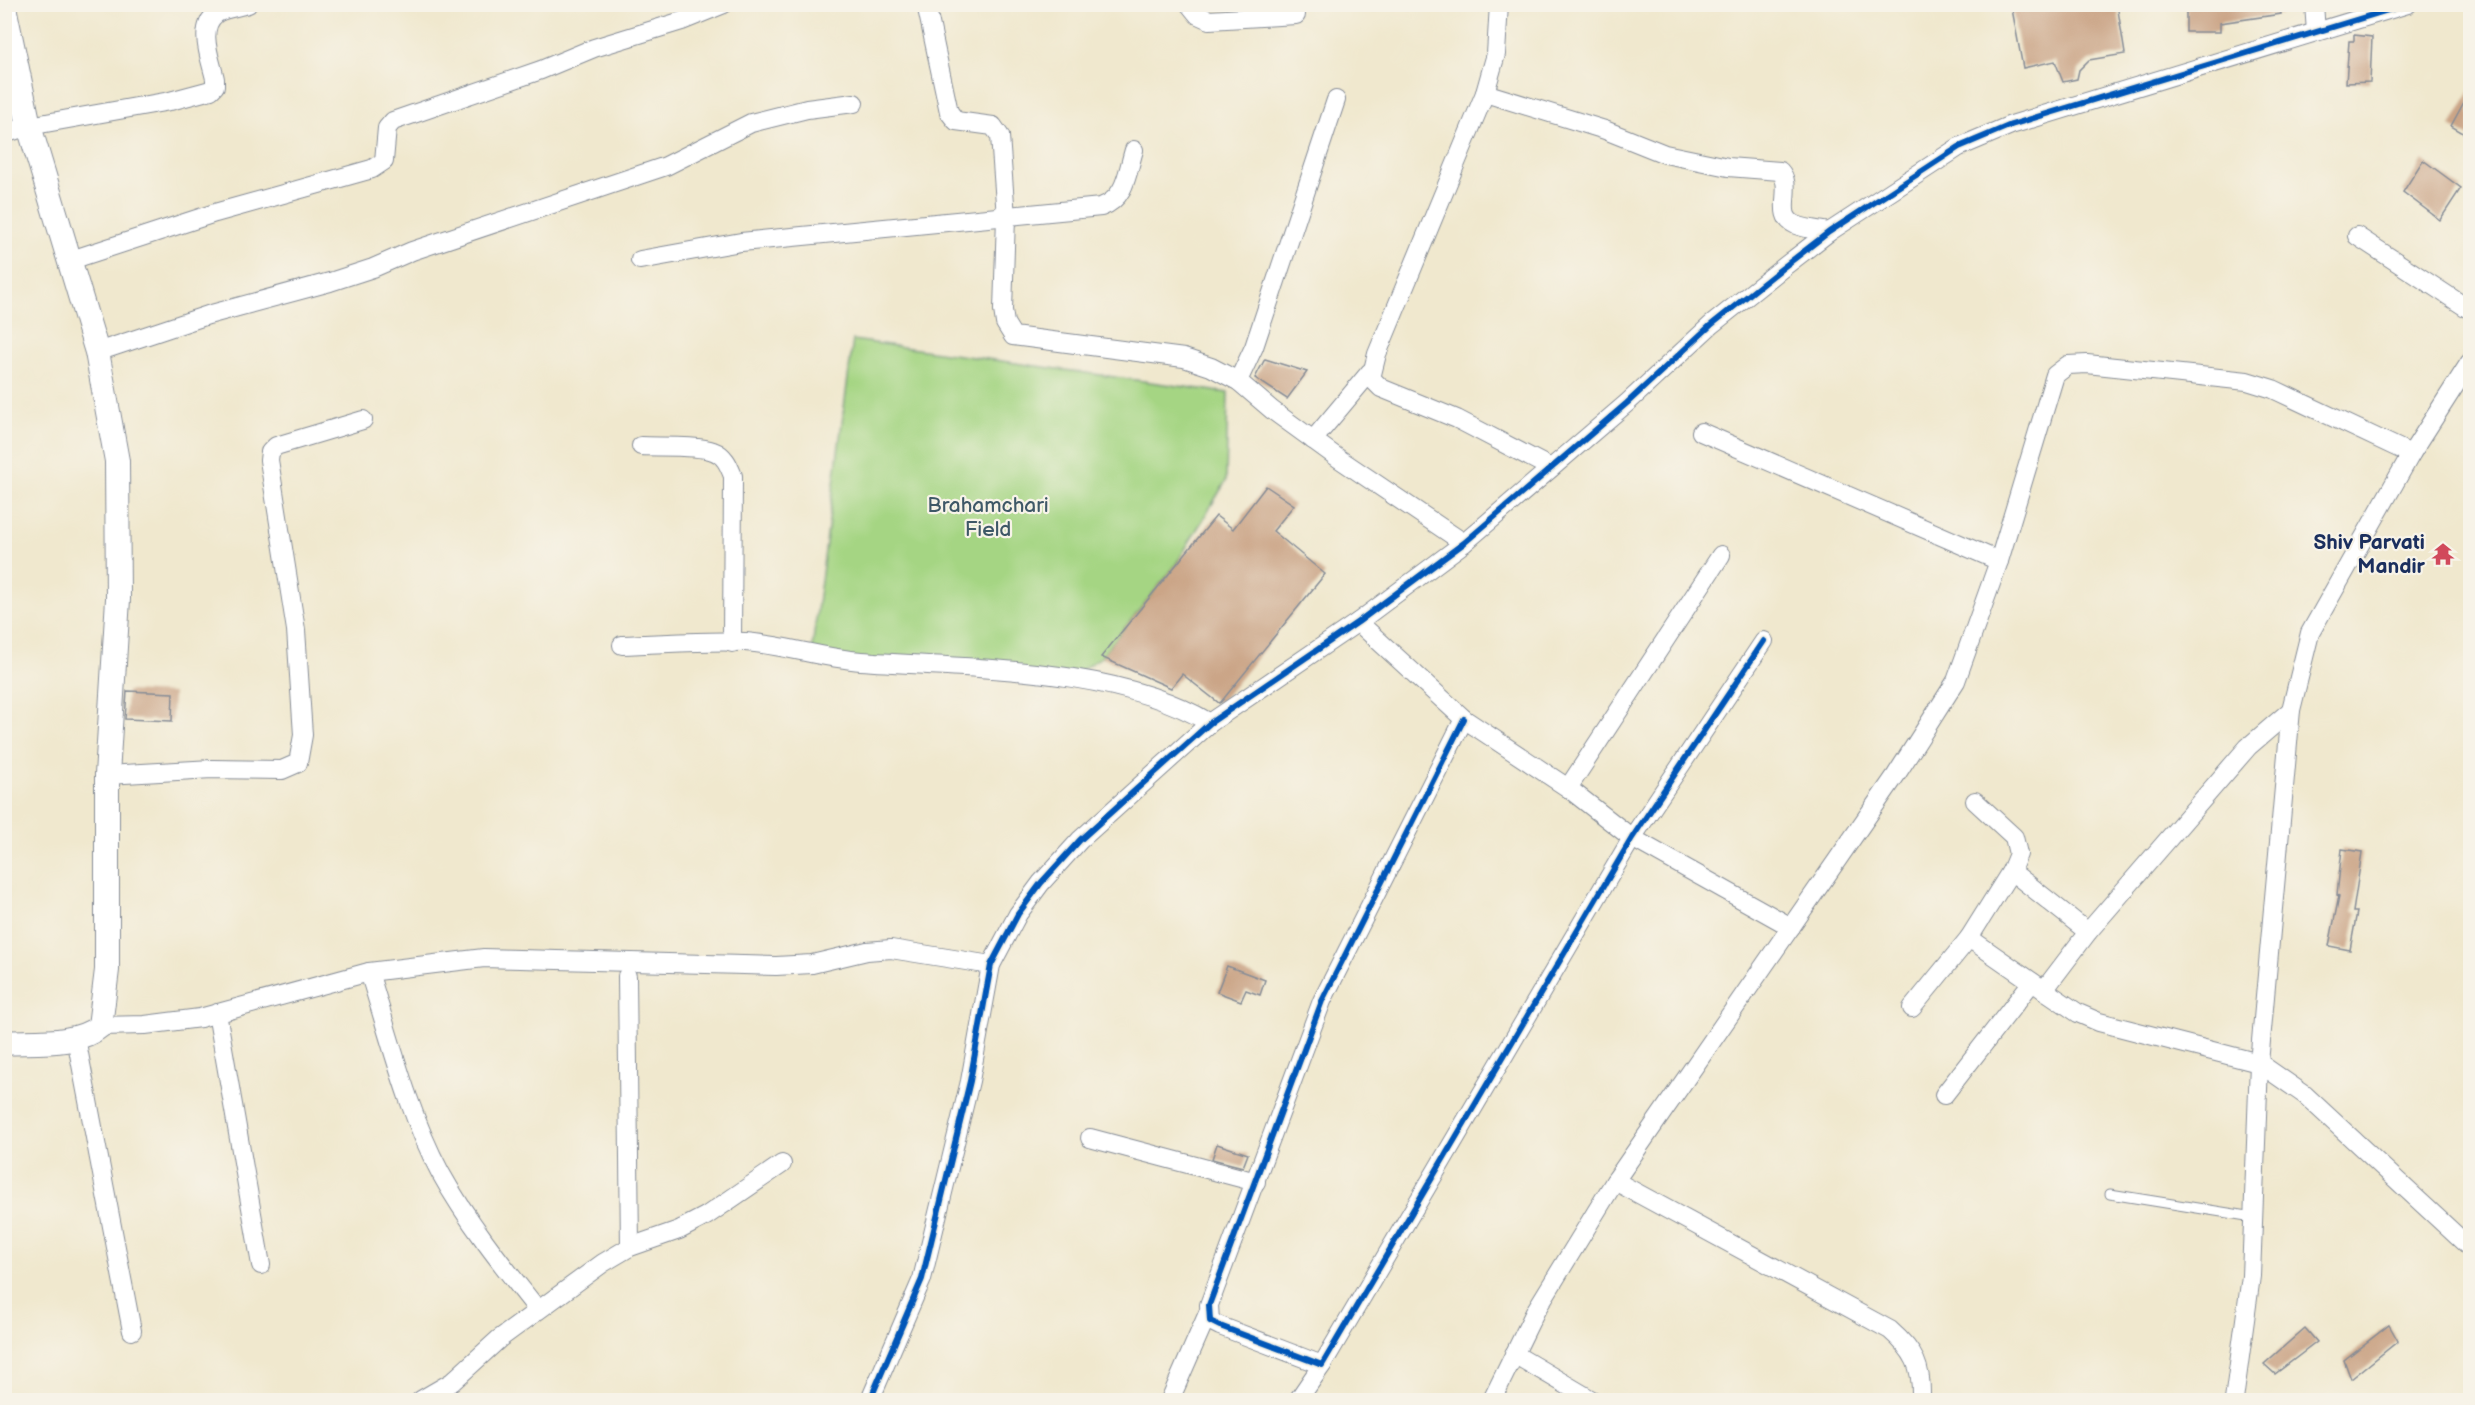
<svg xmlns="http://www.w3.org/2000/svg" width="2475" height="1405" font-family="'Balsamiq Sans',sans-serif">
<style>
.green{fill:#a5d583;stroke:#608270;stroke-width:1.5}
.building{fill:#cba587}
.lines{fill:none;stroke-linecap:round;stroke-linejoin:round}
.service-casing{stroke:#868c96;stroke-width:11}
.minor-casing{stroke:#868c96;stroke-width:20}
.tertiary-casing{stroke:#868c96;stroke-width:26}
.service{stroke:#fff;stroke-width:9}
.minor{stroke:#fff;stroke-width:18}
.tertiary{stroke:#fff;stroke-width:24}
.cycleway-casing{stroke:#f7f3e8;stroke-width:10}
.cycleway{stroke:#0057b8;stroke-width:6}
.labels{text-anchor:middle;stroke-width:4.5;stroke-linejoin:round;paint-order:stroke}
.park-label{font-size:21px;fill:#3e5867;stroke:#f7f3e8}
.poi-label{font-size:21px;font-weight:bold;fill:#1b2f5e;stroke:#f7f3e8;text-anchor:end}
</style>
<rect width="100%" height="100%" fill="#f7f3e8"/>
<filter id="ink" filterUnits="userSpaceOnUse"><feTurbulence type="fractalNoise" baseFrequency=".0167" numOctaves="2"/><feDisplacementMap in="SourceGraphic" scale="12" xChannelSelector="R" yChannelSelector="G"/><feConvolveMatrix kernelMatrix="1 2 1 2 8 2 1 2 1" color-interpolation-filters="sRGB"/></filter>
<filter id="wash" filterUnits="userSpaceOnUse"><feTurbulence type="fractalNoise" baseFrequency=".008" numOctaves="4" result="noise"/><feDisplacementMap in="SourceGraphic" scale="24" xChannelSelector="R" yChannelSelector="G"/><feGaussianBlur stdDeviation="1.35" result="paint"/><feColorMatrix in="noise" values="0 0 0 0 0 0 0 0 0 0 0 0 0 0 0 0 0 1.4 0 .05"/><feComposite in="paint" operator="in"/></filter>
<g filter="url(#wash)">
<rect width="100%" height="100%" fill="#f0e8ce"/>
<polygon class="green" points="853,340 1228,393 1226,481 1175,566 1101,657 1071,677 811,656"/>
<g id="blocks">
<g class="building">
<polygon points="2040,4 2117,4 2125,54 2089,60 2079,70 2077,79 2063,82 2055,61 2023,68 2012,9"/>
<polygon points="2205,4 2280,4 2281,14 2220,23 2220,32 2186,32 2186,6"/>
<polygon points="2354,35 2372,37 2370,82 2346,83 2349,41 2354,41"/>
<polygon points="2470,91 2470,137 2451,126"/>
<polygon points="2423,160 2461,188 2440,220 2403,192"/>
<polygon points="1265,359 1307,372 1287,399 1255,378"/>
<polygon points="1266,486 1294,505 1273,531 1325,574 1221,702 1219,703 1182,674 1171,688 1101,657 1216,516 1233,529"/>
<polygon points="127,691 173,693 172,721 125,719"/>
<polygon points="2342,849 2362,852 2353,912 2357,912 2350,950 2329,946 2339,896 2337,895"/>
<polygon points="1227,966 1265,980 1260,995 1246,990 1241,1001 1217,992"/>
<polygon points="1217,1144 1248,1154 1243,1167 1212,1159"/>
<polygon points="2389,1325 2398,1341 2351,1379 2344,1360"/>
<polygon points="2305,1328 2317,1342 2275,1374 2264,1364"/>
</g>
</g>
</g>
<g filter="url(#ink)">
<use href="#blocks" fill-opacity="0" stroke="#868c96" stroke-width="1.5"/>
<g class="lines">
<g class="service-casing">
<polyline id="service" points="2110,1194 2253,1217"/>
</g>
<g class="minor-casing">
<g id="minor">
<polyline points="926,4 949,112 956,121 993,126 1000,136 1006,217 1003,310 1005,323 1013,336 1184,358 1211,367 1238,381 1272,410 1338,458 1464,543"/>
<polyline points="1189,4 1198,15 1209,20 1296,15"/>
<polyline points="1499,4 1496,54 1485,93 1377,354 1371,378 1381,388 1457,419 1551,468"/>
<polyline points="2314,4 2316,32"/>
<path d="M1485 93 1605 130 1665 154 1728 167 1780 171C1795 187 1773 216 1796 225 1806 229 1819 230 1829 232"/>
<path d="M4 134 29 126 170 101 211 90 215 86V79C211 60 197 28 216 14 223 8 239 7 248 4"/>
<polyline points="2357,236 2470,310"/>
<polyline points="71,260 215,213 372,169 384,161 387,128 393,121 541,70 594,48 682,21 724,4"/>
<path d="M640 260 741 242 1101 207C1126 198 1127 173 1134 150"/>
<polyline points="97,352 208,315 330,282 373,268 412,251 666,166 751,123 807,109 854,103"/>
<polyline points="1238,381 1254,347 1336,100"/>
<polyline points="1701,432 1999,561"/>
<polyline points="1313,440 1370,372"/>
<path d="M641 446C658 447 699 445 713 451 725 455 729 466 733 476L732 643"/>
<polyline points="1358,622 1464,719 1568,788 1632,838 1791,927"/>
<path d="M622 645C663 644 704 640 745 642 784 645 822 658 861 661 970 669 1116 666 1210 723"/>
<polyline points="2291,710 2248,747 2088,932 2044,990 2078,1013 2099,1022 2259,1063 2305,1095 2470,1248"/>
<polyline points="1464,719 1322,1001 1209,1305 1210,1321 1220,1326 1322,1365 1632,838 1764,641"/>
<polyline points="107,775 212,769 282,770 298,763 303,735 296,630 269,460 270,452 276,446 363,420"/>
<polyline points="1568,788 1721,555"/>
<polyline points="1975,801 2014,837 2018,854 2011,871 2088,932"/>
<polyline points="1969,938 2011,871"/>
<path d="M369 972C390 1038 407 1110 440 1172 467 1221 503 1266 538 1310"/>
<polyline points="627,976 630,1247"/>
<polyline points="1912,1008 1969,938 2044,990"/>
<polyline points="217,1013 261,1265"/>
<polyline points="100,1026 145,1025 200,1018 369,972 484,958 776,966 812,964 867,951 891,949 991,965"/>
<polyline points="76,1038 132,1331"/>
<polyline points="1944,1095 2032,982"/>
<polyline points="1090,1138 1256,1182"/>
<path d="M1615 1181 1890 1330C1915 1352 1922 1366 1921 1400"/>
<polyline points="1514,1354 1592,1400"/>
<polyline points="421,1400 452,1382 499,1339 603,1263 630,1247 679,1230 706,1216 782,1164"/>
<polyline points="870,1400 922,1279 970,1081 991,965 1018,914 1041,883 1080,840 1210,723 1358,622 1464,543 1627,403 1711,325 1785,266 1829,232 1959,147 2011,125 2408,4"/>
<polyline points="1170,1400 1208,1313"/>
<polyline points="1298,1400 1322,1365"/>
<polyline points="1492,1400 1536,1310 1615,1181 1896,775 1956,681 1999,561 2055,375 2068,365 2087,364 2247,381 2273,389 2411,454"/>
<polyline points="2234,1400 2251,1276 2259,1063 2291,710 2310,633 2411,454 2470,362"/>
</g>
</g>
<g class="tertiary-casing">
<path id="tertiary" d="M4 7 29 126 97 352 117 461 118 599 107 775V970L100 1026C77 1046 33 1041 4 1043"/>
</g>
<use href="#service" class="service"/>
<use href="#minor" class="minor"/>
<use href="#tertiary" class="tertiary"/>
<g class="cycleway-casing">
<g id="cycleway">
<polyline points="1464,719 1322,1001 1209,1305 1210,1321 1220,1326 1322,1365 1632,838 1764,641"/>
<polyline points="870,1400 922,1279 970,1081 991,965 1018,914 1041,883 1080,840 1210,723 1358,622 1464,543 1627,403 1711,325 1785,266 1829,232 1959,147 2011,125 2408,4"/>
</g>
</g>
<use href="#cycleway" class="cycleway"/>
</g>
</g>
<defs>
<g id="temple-bare" transform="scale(1.8)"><path d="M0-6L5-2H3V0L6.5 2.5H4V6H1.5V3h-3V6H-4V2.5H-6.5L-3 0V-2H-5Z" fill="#d1495b" stroke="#f7f3e8" stroke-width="2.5" paint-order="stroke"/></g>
</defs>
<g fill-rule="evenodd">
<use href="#temple-bare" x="2443" y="554"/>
</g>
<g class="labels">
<g class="park-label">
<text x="988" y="512">Brahamchari<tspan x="988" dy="24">Field</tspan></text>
</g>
<g class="poi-label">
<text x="2425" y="549">Shiv Parvati<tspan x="2425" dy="24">Mandir</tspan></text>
</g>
</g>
<rect width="2475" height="1405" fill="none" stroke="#f7f3e8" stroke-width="24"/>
</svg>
